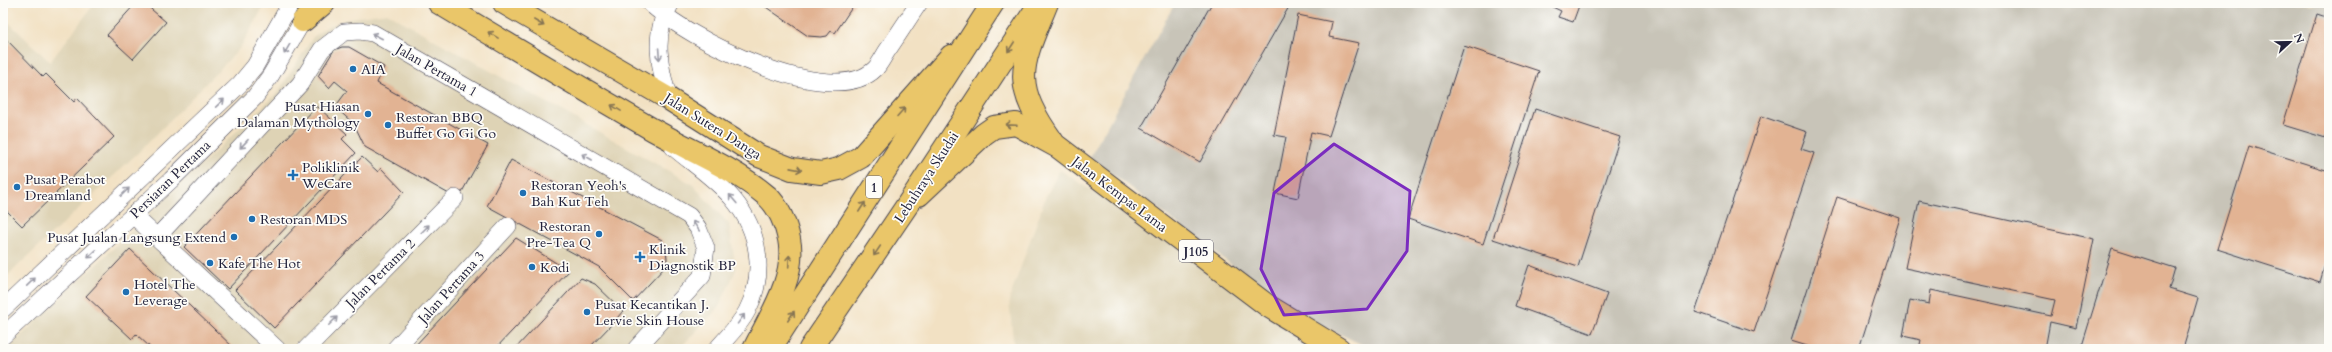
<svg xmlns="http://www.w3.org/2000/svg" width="2332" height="352" font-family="Cardo,serif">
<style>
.built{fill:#ded3b5}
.industrial{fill:#c8c4b8}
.building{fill:#e2b393}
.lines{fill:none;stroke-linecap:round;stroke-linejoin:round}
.minor-casing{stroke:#413f4f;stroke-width:18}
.major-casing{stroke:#413f4f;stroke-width:24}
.highway-casing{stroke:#413f4f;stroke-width:24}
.minor{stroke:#fff;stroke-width:17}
.major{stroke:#eac669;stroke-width:22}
.highway{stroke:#eac669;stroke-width:22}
.oneway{stroke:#867452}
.oneway2{stroke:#9c9ca7}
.marked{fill:#7b2cbf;fill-opacity:0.2;stroke:#7b2cbf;stroke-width:3;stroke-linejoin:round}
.poi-dot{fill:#1f6fb2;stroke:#fdfcf7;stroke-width:1.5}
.labels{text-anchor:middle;stroke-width:3.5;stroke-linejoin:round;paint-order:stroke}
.shield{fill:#fdfcf7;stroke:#646373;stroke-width:1}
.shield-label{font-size:13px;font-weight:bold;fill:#22223b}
.poi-label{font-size:14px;fill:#22223b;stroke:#fdfcf7;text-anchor:start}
.street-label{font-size:14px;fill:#22223b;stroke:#fdfcf7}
</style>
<rect width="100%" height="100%" fill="#fdfcf7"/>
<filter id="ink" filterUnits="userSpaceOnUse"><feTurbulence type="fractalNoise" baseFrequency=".025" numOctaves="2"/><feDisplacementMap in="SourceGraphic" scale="8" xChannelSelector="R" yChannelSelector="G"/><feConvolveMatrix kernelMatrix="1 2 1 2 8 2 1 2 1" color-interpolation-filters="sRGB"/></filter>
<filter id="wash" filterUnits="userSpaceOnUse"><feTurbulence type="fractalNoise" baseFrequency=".012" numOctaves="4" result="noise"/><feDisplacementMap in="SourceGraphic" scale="16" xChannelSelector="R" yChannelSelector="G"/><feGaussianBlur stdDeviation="0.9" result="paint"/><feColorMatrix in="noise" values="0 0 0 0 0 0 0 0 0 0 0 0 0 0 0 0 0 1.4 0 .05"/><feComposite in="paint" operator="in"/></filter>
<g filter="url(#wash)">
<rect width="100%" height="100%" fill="#f2e1c3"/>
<g class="built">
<polygon points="95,3 266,3 240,48 143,148 3,280 3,23 8,22 50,62"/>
<polygon points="387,13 692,184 729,224 736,270 719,307 679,349 7,349 278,92 313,37 328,26 351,18"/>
<polygon points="1060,170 1268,306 1339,349 1014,349 1009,300 1046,196"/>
</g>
<polygon class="industrial" points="1175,3 2329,3 2329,349 1371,349 1291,310 1090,157"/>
<g id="blocks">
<g class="building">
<polygon points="136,3 144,3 166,22 133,59 107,35"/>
<polygon points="760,3 855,3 835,33 831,31 827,36 821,37 808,36"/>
<polygon points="1212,3 1290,5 1200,162 1141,128"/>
<polygon points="1544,3 1580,3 1573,22 1558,17 1561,11"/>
<polygon points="2317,14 2329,18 2329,139 2283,125"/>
<polygon points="1298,15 1332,22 1329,37 1359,43 1329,136 1311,132 1298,198 1275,193 1286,137 1274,135"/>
<polygon points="3,36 43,77 46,74 74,102 77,98 114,137 22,226 3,207"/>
<polygon points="1464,46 1539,71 1483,244 1408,219"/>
<polygon points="342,47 349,47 384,67 377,83 488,145 458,199 365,147 354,124 335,107 347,91 335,81 329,88 318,76 334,50"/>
<polygon points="317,106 347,134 342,139 356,153 228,289 184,247"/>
<polygon points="1535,109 1620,137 1578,267 1493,239"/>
<polygon points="1761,116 1807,132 1801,149 1814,153 1754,332 1695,312"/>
<polygon points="2249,146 2329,171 2329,266 2325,265 2320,282 2217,249"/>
<polygon points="362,157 378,172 381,168 404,192 274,328 235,290"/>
<polygon points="511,160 662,240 666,248 667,259 665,267 633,301 599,267 487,206"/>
<polygon points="1837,197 1900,218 1859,349 1817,349 1791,341"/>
<polygon points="1919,201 2094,239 2076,328 2050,322 2045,349 1919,349 1921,340 1903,336 1910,300 1929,304 1931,290 2051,316 2055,300 1905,268"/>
<polygon points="516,238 569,271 495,349 412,349"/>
<polygon points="2112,248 2175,268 2169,289 2198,298 2183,349 2081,349"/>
<polygon points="130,249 213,328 235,349 152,349 136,334 132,339 86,296"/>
<polygon points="1529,265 1607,294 1592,334 1515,306"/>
<polygon points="581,278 595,284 623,311 612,324 588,349 515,349"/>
</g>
</g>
</g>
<g filter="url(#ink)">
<use href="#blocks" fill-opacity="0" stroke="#413f4f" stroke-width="1"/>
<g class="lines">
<g class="minor-casing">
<g id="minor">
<path d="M650 3C686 38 831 112 875 69 880 64 883 57 887 51 898 35 908 19 919 3"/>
<path d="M669 99C659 68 652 32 671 3"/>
<path d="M673 147C693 164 716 179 733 199 760 231 766 274 747 311 740 325 727 337 717 349"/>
<polyline points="133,215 277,349"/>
<polyline points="157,237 300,84 322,49 344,32 360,31 373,33 689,216 698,228 706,248 702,276 636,349"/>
<polyline points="3,309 240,84 255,66 291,3"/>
<polyline points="3,336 171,180 255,97 271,75 309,10"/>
<polyline points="306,349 455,198"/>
<polyline points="395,349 508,226"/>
</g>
</g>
<g class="major-casing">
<g id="major">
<path d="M439 3C509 45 579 87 650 128 688 150 733 167 767 196 778 206 786 224 789 239 797 277 770 316 754 349"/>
<polyline points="504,3 669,99 759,156 792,169 821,173 839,169 861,157 951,56"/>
<path d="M1047 3C1021 67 1010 82 1053 142"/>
<polyline points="303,21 324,3"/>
<polyline points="919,195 984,134 994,127 1016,124 1058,147 1268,306 1339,349"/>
</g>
</g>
<g class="highway-casing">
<g id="highway">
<polyline points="770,349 993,3"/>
<polyline points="810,349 906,207 1040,3"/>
</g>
</g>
<use href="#minor" class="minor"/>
<use href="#major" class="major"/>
<use href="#highway" class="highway"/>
</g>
<defs><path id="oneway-shaft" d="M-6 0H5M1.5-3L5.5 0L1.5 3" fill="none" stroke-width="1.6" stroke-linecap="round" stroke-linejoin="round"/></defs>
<g class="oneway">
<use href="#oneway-shaft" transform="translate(539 23) rotate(30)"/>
<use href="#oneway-shaft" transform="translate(493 35) rotate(-149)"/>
<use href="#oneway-shaft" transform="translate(1011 47) rotate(123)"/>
<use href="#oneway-shaft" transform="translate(616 108) rotate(-149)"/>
<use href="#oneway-shaft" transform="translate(901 112) rotate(-48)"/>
<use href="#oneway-shaft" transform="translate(1011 125) rotate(-178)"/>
<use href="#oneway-shaft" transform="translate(796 169) rotate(11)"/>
<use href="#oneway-shaft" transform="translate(862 207) rotate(-57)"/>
<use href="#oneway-shaft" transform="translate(877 251) rotate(124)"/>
<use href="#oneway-shaft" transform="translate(789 261) rotate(-87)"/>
<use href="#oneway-shaft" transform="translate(791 316) rotate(-57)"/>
</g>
<g class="oneway2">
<use href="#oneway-shaft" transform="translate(377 36) rotate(-153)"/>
<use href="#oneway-shaft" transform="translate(287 49) rotate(120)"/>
<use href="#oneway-shaft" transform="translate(659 54) rotate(86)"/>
<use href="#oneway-shaft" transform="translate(220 103) rotate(-43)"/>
<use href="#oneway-shaft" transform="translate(244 144) rotate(133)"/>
<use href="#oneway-shaft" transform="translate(587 157) rotate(-150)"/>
<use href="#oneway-shaft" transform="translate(125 192) rotate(-44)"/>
<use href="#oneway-shaft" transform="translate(733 199) rotate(-130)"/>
<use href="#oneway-shaft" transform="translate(696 226) rotate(-124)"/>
<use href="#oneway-shaft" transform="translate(425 229) rotate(-45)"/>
<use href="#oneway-shaft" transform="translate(92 254) rotate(137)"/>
<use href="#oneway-shaft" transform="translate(31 282) rotate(-44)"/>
<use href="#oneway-shaft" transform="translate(741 319) rotate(-54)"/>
<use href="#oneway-shaft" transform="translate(333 321) rotate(-45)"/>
</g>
</g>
<path class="marked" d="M1334 144 1410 191 1407 251 1367 309 1284 315 1261 269 1274 193Z"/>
<g class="poi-dot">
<circle cx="353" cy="69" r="4"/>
<circle cx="368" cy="114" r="4"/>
<circle cx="388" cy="125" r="4"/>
<path d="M291 169h4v4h4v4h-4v4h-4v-4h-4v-4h4z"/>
<circle cx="17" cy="187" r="4"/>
<circle cx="523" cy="193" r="4"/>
<circle cx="252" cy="219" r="4"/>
<circle cx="599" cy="234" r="4"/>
<circle cx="234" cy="237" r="4"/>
<path d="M638 251h4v4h4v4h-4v4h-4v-4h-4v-4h4z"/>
<circle cx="210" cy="263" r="4"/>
<circle cx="532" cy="267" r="4"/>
<circle cx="126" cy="292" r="4"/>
<circle cx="587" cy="312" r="4"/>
</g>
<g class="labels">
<g class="shield">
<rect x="866" y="176" width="16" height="22" rx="3"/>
<rect x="1179" y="240" width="34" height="22" rx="3"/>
</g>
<g class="shield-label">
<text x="874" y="192">1</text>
<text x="1196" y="256">J105</text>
</g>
<g class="poi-label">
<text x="361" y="74">AIA</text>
<text x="360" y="111" text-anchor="end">Pusat Hiasan<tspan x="360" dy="16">Dalaman Mythology</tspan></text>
<text x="396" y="122">Restoran BBQ<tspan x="396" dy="16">Buffet Go Gi Go</tspan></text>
<text x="302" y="172">Poliklinik<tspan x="302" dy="16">WeCare</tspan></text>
<text x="25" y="184">Pusat Perabot<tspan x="25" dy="16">Dreamland</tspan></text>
<text x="531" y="190">Restoran Yeoh's<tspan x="531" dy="16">Bah Kut Teh</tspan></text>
<text x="260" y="224">Restoran MDS</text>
<text x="591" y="231" text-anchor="end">Restoran<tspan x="591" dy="16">Pre-Tea Q</tspan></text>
<text x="226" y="242" text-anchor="end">Pusat Jualan Langsung Extend</text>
<text x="649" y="254">Klinik<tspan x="649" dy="16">Diagnostik BP</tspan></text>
<text x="218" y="268">Kafe The Hot</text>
<text x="540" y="272">Kodi</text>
<text x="134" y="289">Hotel The<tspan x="134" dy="16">Leverage</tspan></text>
<text x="595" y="309">Pusat Kecantikan J.<tspan x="595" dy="16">Lervie Skin House</tspan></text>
</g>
<g class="street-label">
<text transform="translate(437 70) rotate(30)" y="5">Jalan Pertama 1</text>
<text transform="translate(713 126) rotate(32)" y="5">Jalan Sutera Danga</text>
<text transform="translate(926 177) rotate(-57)" y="5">Lebuhraya Skudai</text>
<text transform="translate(170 179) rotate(-44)" y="5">Persiaran Pertama</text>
<text transform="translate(1120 194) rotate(37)" y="5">Jalan Kempas Lama</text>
<text transform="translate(380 273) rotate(-45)" y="5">Jalan Pertama 2</text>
<text transform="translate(451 287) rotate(-48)" y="5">Jalan Pertama 3</text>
</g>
</g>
<rect width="2332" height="352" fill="none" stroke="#fdfcf7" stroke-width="16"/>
<g transform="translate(2290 42) rotate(68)" stroke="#fdfcf7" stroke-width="3" paint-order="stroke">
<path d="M0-3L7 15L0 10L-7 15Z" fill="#22223b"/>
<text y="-6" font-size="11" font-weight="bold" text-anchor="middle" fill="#22223b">N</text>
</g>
</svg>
